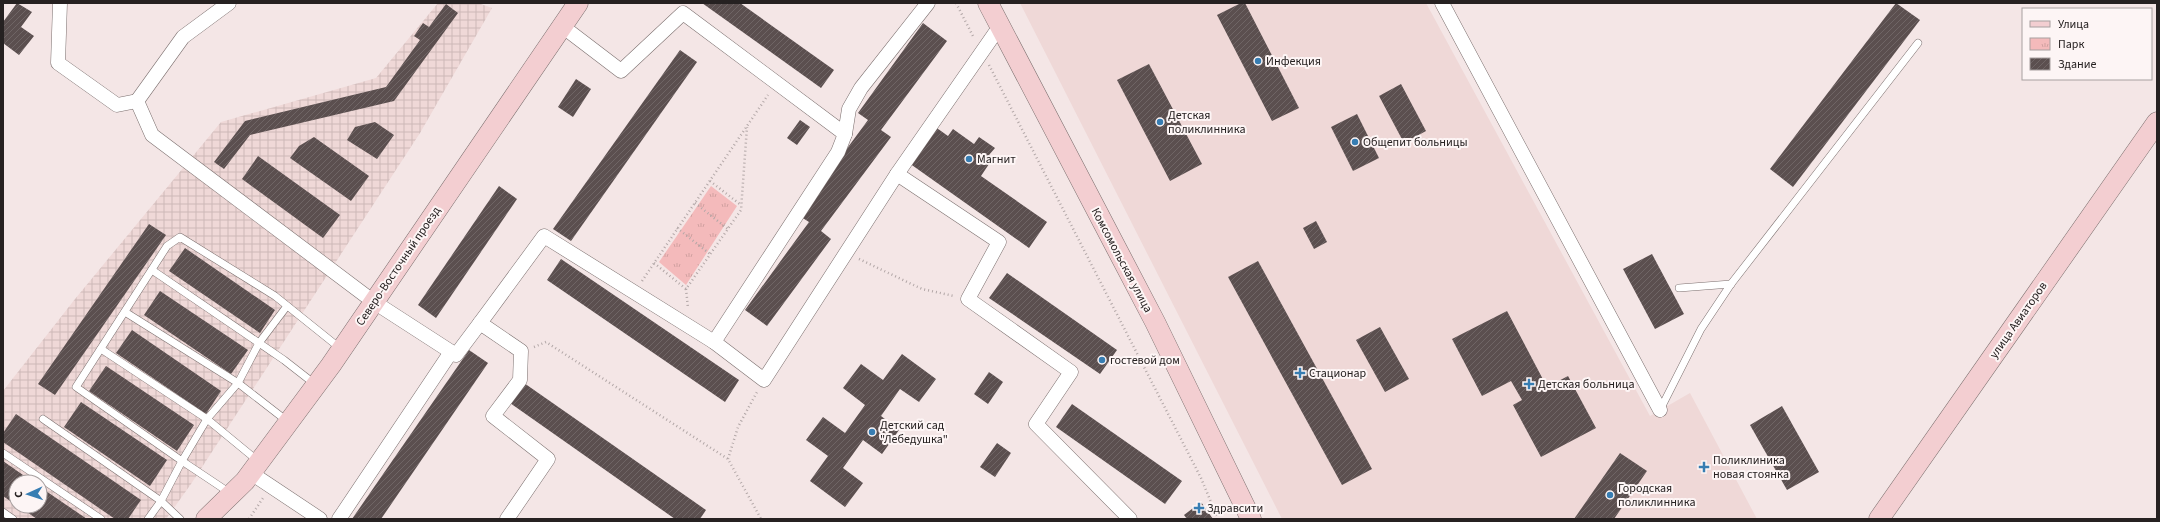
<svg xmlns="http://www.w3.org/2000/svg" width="2160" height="522" font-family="'Source Sans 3',sans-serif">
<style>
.built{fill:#efd8d7}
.industrial{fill:url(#industrial-grid);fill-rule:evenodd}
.park{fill:url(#park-tufts)}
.building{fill:url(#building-hatch)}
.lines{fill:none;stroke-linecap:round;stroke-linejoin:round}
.lane-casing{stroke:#7b6f6e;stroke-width:8}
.street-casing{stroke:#7b6f6e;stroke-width:15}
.secondary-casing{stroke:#7b6f6e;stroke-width:21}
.path{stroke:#b2a7a7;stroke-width:2.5;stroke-dasharray:1 3;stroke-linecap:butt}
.lane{stroke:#fff;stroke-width:7}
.street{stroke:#fff;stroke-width:14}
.secondary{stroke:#f3ced1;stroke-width:20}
.poi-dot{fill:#377db2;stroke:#fdf5f5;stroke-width:1.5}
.labels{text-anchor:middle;stroke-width:4;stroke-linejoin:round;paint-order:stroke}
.poi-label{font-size:12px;fill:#262121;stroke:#fdf5f5;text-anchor:start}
.street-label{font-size:12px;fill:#262121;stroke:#fdf5f5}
</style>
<defs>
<pattern id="industrial-grid" width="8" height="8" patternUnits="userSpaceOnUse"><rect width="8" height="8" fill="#efd8d7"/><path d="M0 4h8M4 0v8" fill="none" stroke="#cdb9b8"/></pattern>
<pattern id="park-tufts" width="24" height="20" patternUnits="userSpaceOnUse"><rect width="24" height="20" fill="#f4babb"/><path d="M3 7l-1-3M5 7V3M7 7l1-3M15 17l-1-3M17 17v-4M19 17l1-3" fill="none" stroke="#d1a0a0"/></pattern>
<pattern id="building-hatch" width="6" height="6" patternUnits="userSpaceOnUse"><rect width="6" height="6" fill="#5b4f4f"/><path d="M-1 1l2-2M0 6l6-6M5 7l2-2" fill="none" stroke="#6f6565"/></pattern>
</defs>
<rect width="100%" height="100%" fill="#f4e6e6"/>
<polygon class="built" points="1020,3 1426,3 1650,416 1690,393 1757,519 1282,519"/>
<path class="industrial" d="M438 3H478L492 8 420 133 191 484 166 519H3V391L75 299 221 122 376 78ZM16 482H40V506H16Z"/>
<polygon class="park" points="711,186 737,206 686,285 659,262"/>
<g class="building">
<polygon points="17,3 32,12 21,27 34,36 19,55 3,43 3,22"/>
<polygon points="702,3 740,3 834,70 821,88"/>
<polygon points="1241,3 1245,3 1299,108 1272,121 1217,15"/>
<polygon points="1896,3 1920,20 1793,187 1770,169"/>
<polygon points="446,4 458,13 394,101 250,135 224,169 214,162 245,121 386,87 420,40 414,36 423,23 429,27"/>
<polygon points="923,23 947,41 881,130 891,137 821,231 831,239 767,326 745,310 809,222 798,215 868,120 858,113"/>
<polygon points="680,50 697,62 571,241 553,229"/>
<polygon points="1149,64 1202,164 1170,181 1117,80"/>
<polygon points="576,79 591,89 573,117 558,107"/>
<polygon points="1401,84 1426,131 1404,143 1379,96"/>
<polygon points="1357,114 1379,158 1353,171 1331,127"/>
<polygon points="800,120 810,127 797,145 787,138"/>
<polygon points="375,122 394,135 377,159 347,140 355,127"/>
<polygon points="934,126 948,136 953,129 974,144 979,137 995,148 989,155 993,158 981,176 1047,222 1029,248 909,163"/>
<polygon points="314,137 369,176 351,201 290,158 299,146"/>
<polygon points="258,156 340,215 323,238 242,179"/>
<polygon points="499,186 517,199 436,318 418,305"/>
<polygon points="1316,221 1327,242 1314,249 1303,228"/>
<polygon points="149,224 166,235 55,395 38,384"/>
<polygon points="185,248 275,310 260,333 169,271"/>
<polygon points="1652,254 1684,314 1655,329 1623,269"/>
<polygon points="561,259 739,380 725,402 547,280"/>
<polygon points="1258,261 1372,469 1342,485 1228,277"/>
<polygon points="1007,273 1117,350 1100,374 989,298"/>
<polygon points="160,291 248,350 231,374 144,315"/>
<polygon points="1507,311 1547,387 1568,376 1596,428 1541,457 1513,405 1522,400 1511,381 1482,396 1452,339"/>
<polygon points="1380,327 1409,379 1385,392 1356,340"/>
<polygon points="132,330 221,391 206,414 116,353"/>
<polygon points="469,350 488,363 381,519 352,519"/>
<polygon points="902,354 936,379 919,402 900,389 881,416 899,430 882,454 863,440 843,468 863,483 845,507 810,481 828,456 806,440 823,417 845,433 865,405 843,388 861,364 883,380"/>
<polygon points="106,366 194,425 177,451 89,391"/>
<polygon points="989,372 1003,382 988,404 974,394"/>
<polygon points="524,383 706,510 700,519 675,519 510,403"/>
<polygon points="81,402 167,460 150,486 64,427"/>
<polygon points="1072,404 1182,481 1165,504 1056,427"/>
<polygon points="1782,406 1819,472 1787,490 1750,425"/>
<polygon points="16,414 141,500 128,519 115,519 3,442 3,433"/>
<polygon points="997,443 1011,453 995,477 980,467"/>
<polygon points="1620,453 1647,471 1614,519 1574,519"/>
<polygon points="3,461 33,482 16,482 16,505 3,496"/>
<polygon points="40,487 87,519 37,519 18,506 40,506"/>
<polygon points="1201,502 1213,519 1187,519 1184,515"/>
</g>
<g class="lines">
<g class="lane-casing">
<g id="lane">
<polyline points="152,270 284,360 316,385"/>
<polyline points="1679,288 1731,284"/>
<polyline points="125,312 238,383 287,421"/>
<polyline points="101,349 207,419 238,383 259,343 287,306"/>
<polyline points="1660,410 1701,329 1731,284 1918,43"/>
<polyline points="43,419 161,501 182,461 230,493"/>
<polyline points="3,453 101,519"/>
<polyline points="258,461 207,419 182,461 76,387 167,246 180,237 275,296 341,349"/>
<polyline points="3,512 13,519"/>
<polyline points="148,519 161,501 180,519"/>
</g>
</g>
<g class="street-casing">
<g id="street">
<polyline points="60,3 58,63 117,105 137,101"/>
<polyline points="229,3 183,37 137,101 152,135 374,302 456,355 480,323 521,351 520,380 493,416 548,459 507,519"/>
<polyline points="1442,3 1660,410"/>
<polyline points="562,26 621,71 683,13 845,134"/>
<polyline points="1000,26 897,174 999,242 968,299 1071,372 1036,424 1130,519"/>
<polyline points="480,323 544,236 714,342 838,152 845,134 849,109 861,88 928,3"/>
<polyline points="714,342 764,380 897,174"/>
<polyline points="251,473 320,519"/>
<polyline points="339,519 451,352"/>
</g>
</g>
<g class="secondary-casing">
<g id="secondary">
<polyline points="988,3 1155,322 1251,519"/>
<polyline points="206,519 245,481 331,365 578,3"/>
<polyline points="1879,519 2157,122"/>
</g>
</g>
<g class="path">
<polyline points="956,3 974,38"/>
<polyline points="989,65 1201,478 1218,519"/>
<polyline points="710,181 741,205"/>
<polyline points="695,203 728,229"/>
<polyline points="677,228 710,254"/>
<polyline points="859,259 922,289 954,296"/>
<polyline points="654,263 686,289 741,210 747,127"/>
<polyline points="642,281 768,95"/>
<polyline points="686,289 688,308"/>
<polyline points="534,347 546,342 728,459 761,519"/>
<polyline points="728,459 738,427 757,392"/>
<polyline points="249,519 263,498"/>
</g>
<use href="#lane" class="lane"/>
<use href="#street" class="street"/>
<use href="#secondary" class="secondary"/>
</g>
<g class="poi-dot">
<circle cx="1258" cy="61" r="4"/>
<circle cx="1160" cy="122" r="4"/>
<circle cx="1355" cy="142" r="4"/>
<circle cx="969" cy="159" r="4"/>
<circle cx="1102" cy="360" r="4"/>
<path d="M1298 367h4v4h4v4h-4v4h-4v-4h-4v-4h4z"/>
<path d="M1527 378h4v4h4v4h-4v4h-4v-4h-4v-4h4z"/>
<circle cx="872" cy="432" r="4"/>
<path d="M1702 461h4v4h4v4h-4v4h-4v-4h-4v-4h4z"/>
<circle cx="1610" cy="495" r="4"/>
<path d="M1197 502h4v4h4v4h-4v4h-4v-4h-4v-4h4z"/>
</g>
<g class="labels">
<g class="poi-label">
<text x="1266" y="65">Инфекция</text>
<text x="1168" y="119">Детская<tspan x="1168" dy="14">поликлинника</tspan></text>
<text x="1363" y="146">Общепит больницы</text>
<text x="977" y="163">Магнит</text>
<text x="1110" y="364">гостевой дом</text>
<text x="1309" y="377">Стационар</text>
<text x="1538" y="388">Детская больница</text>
<text x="880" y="429">Детский сад<tspan x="880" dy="14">"Лебедушка"</tspan></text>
<text x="1713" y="464">Поликлиника<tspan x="1713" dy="14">новая стоянка</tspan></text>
<text x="1618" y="492">Городская<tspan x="1618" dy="14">поликлинника</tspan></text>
<text x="1207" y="512">Здравсити</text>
</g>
<g class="street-label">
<text transform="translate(1122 260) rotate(62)" y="4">Комсомольская улица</text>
<text transform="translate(398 266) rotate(-56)" y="4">Северо-Восточный проезд</text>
<text transform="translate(2018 320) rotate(-55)" y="4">улица Авиаторов</text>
</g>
</g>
<rect width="2160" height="522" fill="none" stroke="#262121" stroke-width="8"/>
<rect x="2022" y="8" width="130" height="72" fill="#fdf5f5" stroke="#a7a0a0"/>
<rect x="2030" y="21" width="20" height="6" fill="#f3ced1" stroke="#a7a0a0"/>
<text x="2058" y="28" font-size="12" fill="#262121">Улица</text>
<rect x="2030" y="38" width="20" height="12" fill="url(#park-tufts)" stroke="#a7a0a0"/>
<text x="2058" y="48" font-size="12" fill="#262121">Парк</text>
<rect x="2030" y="58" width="20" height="12" fill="url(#building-hatch)" stroke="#a7a0a0"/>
<text x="2058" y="68" font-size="12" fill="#262121">Здание</text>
<g transform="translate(28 494) rotate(267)"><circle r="19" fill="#fdf5f5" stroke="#a7a0a0"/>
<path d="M0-3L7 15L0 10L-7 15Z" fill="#377db2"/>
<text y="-6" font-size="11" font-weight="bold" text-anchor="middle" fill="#262121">С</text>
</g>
</svg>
